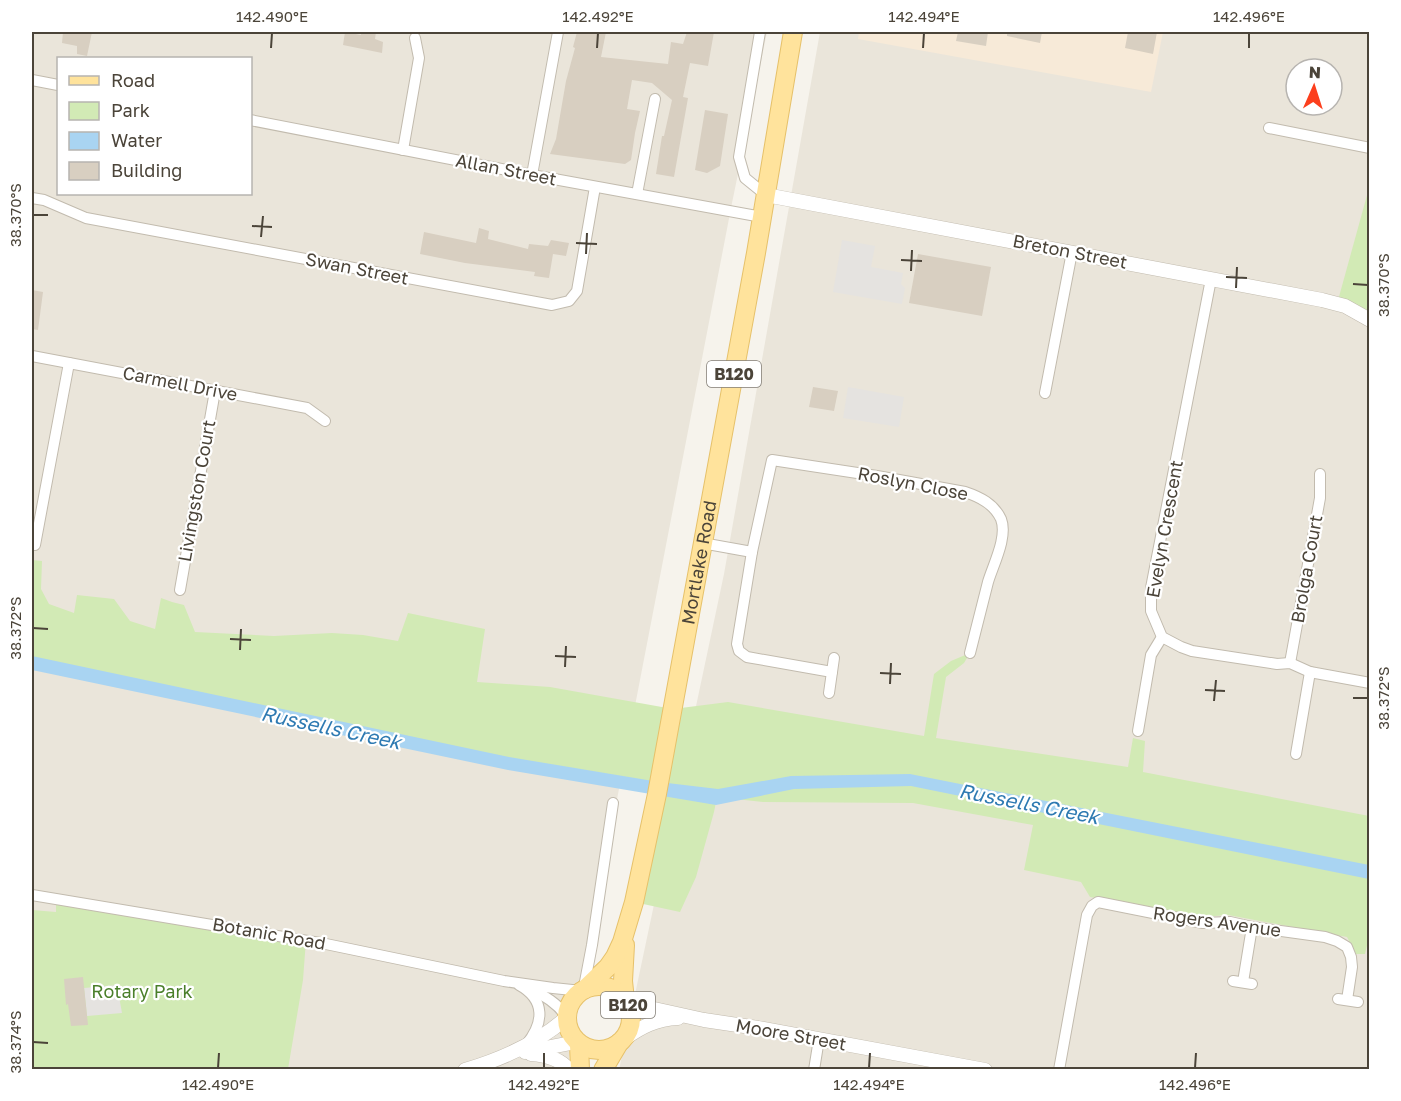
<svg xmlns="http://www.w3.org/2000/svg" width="1401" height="1101" font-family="'Golos Text',sans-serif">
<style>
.residential{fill:#eae5da;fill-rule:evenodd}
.commercial{fill:#f7ead8}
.green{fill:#d2eab5}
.parking{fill:#e5e3e0}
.water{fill:#a9d4f2}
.building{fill:#d8cfc1}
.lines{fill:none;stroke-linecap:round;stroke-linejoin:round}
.minor-casing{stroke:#c2bbae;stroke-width:12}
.tertiary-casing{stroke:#c2bbae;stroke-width:15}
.primary-casing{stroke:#e6c16a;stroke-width:20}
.minor{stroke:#fff;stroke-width:10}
.tertiary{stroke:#fff;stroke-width:14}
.primary{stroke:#ffe39c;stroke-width:18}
.ticks{fill:none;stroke:#4b4439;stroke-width:2}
.labels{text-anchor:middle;stroke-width:4.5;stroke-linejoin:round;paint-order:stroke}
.shield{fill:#fff;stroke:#817c74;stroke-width:1.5}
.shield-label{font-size:16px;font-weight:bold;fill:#4b4439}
.street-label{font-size:18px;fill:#4b4439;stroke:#fff}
.park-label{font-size:18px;fill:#4a7f2a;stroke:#fff}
.water-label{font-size:20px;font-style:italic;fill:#2e7ab2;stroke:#fff}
.neatline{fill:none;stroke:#4b4439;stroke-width:2}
.ticks-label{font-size:15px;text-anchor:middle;fill:#4b4439}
</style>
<rect width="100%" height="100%" fill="#f6f3ec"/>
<g class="residential">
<path d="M32 32H767L732 203 618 794 567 1069H32ZM58 58H250V194H58Z"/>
<path d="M820 32H1369V1069L619 1070 724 574ZM1296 69H1332V105H1296Z"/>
</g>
<polygon class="commercial" points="859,32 1163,32 1151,92 858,39"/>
<g class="green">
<polygon points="1369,188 1369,320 1337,304"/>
<polygon points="32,560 42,561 41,589 49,604 74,613 77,595 114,599 130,621 155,629 161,598 172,602 184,605 195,632 274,636 332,633 363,635 398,641 408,613 485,629 477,682 550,687 673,709 728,702 924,736 934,674 951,661 970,653 964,663 946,677 936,738 1128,767 1133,738 1145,741 1143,772 1369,816 1369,941 1368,941 1365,954 1356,954 1347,937 1228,915 1201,917 1090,897 1081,882 1024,870 1033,825 913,803 763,802 717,797 714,812 696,877 680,912 634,902 658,789 32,664"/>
<polygon points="56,899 306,940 303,980 288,1069 32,1070 32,910 56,912"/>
</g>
<g class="parking">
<polygon points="842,240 875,246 871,267 903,273 901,284 905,288 902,304 833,292"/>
<polygon points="848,387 904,397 899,427 843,418"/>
<polygon points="117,985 122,1013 87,1016 84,988"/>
</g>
<polygon class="water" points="32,656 509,757 659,782 718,789 791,776 910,774 1369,865 1369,879 911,786 794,789 716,805 508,770 32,670"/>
<g class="building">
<polygon points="63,32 92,32 87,56 77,54 77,46 62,43"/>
<polygon points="345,32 361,35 361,32 376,32 375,39 383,42 382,53 343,45"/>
<polygon points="577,32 606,32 601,57 668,64 671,42 683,44 687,32 714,32 708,66 690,63 683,97 688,98 674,177 656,174 662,136 664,136 672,100 652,83 632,80 627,109 640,111 635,133 631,160 625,164 550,154 556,139 566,81 575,48 573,47"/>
<polygon points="958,32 988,32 986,46 956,41"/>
<polygon points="1007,32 1042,32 1040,43 1007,36"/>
<polygon points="1128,32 1157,32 1153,54 1125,48"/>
<polygon points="705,110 728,114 720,166 707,173 695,170"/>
<polygon points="479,228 489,231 488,239 528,249 529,244 548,246 551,240 569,243 566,256 553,254 549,278 534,276 535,272 465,263 420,254 424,232 476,243"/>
<polygon points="918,254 991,267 982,316 909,303"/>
<polygon points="32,290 43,292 38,330 32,329"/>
<polygon points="813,387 838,391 834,411 809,407"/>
<polygon points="83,977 88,1025 71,1026 68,1004 66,1005 64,979"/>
</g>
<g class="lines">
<g class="minor-casing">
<g id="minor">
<polyline points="760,32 739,157 745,178 766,195"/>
<polyline points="32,80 58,85"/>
<polyline points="250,120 532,175 762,217"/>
<polyline points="1269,128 1370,148"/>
<polyline points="403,150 419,58 415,38"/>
<polyline points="532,175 558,32"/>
<polyline points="637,194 655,99"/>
<polyline points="32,198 44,200 86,218 552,305 569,301 577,291 595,187"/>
<polyline points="1211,279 1151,588 1151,611 1162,637 1181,647 1192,651 1277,664 1290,663 1310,672 1370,683"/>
<polyline points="32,356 307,408 325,421"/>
<polyline points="1045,393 1072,252"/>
<polyline points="702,543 752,552"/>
<polyline points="35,545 69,363"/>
<polyline points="180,590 215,391"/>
<polyline points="1290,663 1320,498 1320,474"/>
<polyline points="832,672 834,658"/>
<path d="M829 693 832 672 747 657 739 651 737 644 752 552 772 460 877 476 965 492C980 497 994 504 1001 519 1008 537 993 565 988 582 982 606 976 630 970 653"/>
<polyline points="1138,731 1151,655 1162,637"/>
<polyline points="1296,754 1310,672"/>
<polyline points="32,895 326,944 504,981 553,988 582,991"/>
<polyline points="1233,981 1252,984"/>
<polyline points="1243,982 1252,927"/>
<path d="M519 985C546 1000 544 1023 526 1045"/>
<polyline points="584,987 592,945 613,803"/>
<path d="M530 989C545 996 557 1003 566 1016"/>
<polyline points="1338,999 1358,1002"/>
<polyline points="814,1070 819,1039"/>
<polyline points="1059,1070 1087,915 1092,906 1098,902 1203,923 1230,922 1252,927 1325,937 1337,941 1347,947 1351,957 1352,967 1347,1000"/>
</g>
</g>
<g class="tertiary-casing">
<g id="tertiary">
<polyline points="766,195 1322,300 1345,306 1370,320"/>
<polyline points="627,1003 704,1020 758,1028 985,1070"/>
<path d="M624 1039C641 1027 656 1019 678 1018"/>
<polyline points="525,1052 576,1042"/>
<path d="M531 1054C545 1055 560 1058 569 1070"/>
<path d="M465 1070C502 1059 537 1044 566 1018"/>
</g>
</g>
<g class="primary-casing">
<g id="primary">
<polyline points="625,945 623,981 625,1000"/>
<circle cx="599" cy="1018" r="32"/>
<path id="s1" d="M585 989 608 967 615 957 622 942 634 902 657 794 756 253 793 32"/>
<polyline points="579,1044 580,1070"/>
<polyline points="603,1070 619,1043"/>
</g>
</g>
<use href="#minor" class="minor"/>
<use href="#tertiary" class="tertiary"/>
<use href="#primary" class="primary"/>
</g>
<path class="ticks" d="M271 48 272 33M597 48 598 33M923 48 924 33M1249 48V33M33 215H48M252 226 272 227M261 237 263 216M576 243 597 244M586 254 587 233M901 260 922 261M911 271 912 250M1226 277 1247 278M1353 284 1368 285M1236 288 1237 267M33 628 48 629M230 639 251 640M240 650 241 629M555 656 576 657M565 667 566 646M880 673 901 674M890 684 891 663M1205 690 1225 691M1353 698H1368M1214 701 1216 680M33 1042 48 1043M218 1068 219 1053M544 1068V1053M869 1068 870 1053M1195 1068 1196 1053"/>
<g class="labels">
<g class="shield">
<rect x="707" y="361" width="54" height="26" rx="4.5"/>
<rect x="601" y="992" width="54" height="26" rx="4.5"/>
</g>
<g class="shield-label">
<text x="734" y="380">B120</text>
<text x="628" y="1011">B120</text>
</g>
<g class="street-label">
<text transform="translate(506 170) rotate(11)" y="6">Allan Street</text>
<text transform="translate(1070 252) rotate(11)" y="6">Breton Street</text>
<text transform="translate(357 269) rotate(11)" y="6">Swan Street</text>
<text transform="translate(180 384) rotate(11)" y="6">Carmell Drive</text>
<text transform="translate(913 484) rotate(11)" y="6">Roslyn Close</text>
<text transform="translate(197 491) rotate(-80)" y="6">Livingston Court</text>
<text transform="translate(1165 529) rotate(-80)" y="6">Evelyn Crescent</text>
<text dy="6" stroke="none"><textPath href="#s1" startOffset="448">Mortlake Road</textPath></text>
<text transform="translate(1307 569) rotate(-80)" y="6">Brolga Court</text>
<text transform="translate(1217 922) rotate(8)" y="6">Rogers Avenue</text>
<text transform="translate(269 934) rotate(10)" y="6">Botanic Road</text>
<text transform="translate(791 1035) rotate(10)" y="6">Moore Street</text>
</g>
<g class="park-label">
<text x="142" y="998">Rotary Park</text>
</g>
<g class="water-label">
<text transform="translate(331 728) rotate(12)" y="7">Russells Creek</text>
<text transform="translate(1029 804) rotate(11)" y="7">Russells Creek</text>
</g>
</g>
<rect width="1401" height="1101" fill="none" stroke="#ffffff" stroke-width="66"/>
<rect x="57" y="57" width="195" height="138" fill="#ffffff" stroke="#b7b4b0" stroke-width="1.5"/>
<rect x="69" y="76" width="30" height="9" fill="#ffe39c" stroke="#b7b4b0" stroke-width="1.5"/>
<text x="111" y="87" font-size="18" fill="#4b4439">Road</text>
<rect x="69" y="102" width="30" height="18" fill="#d2eab5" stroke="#b7b4b0" stroke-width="1.5"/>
<text x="111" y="117" font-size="18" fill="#4b4439">Park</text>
<rect x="69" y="132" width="30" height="18" fill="#a9d4f2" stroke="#b7b4b0" stroke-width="1.5"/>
<text x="111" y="147" font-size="18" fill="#4b4439">Water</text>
<rect x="69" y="162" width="30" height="18" fill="#d8cfc1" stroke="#b7b4b0" stroke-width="1.5"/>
<text x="111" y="177" font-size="18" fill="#4b4439">Building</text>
<g transform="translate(1314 87) rotate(3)"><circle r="28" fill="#ffffff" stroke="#b7b4b0" stroke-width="1.5"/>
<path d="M0-4.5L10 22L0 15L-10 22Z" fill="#fc3f1d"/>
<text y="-9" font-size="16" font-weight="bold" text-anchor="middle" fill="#4b4439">N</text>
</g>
<rect x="33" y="33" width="1335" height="1035" class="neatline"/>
<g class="ticks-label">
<text x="272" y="22">142.490°E</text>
<text x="598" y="22">142.492°E</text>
<text x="924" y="22">142.494°E</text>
<text x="1249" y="22">142.496°E</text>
<text transform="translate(16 215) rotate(-90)" y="5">38.370°S</text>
<text transform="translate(1384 285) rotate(-90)" y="5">38.370°S</text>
<text transform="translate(16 628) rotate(-90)" y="5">38.372°S</text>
<text transform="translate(1384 698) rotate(-90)" y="5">38.372°S</text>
<text transform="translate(16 1042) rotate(-90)" y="5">38.374°S</text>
<text x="218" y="1090">142.490°E</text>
<text x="544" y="1090">142.492°E</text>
<text x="869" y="1090">142.494°E</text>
<text x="1195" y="1090">142.496°E</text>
</g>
</svg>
